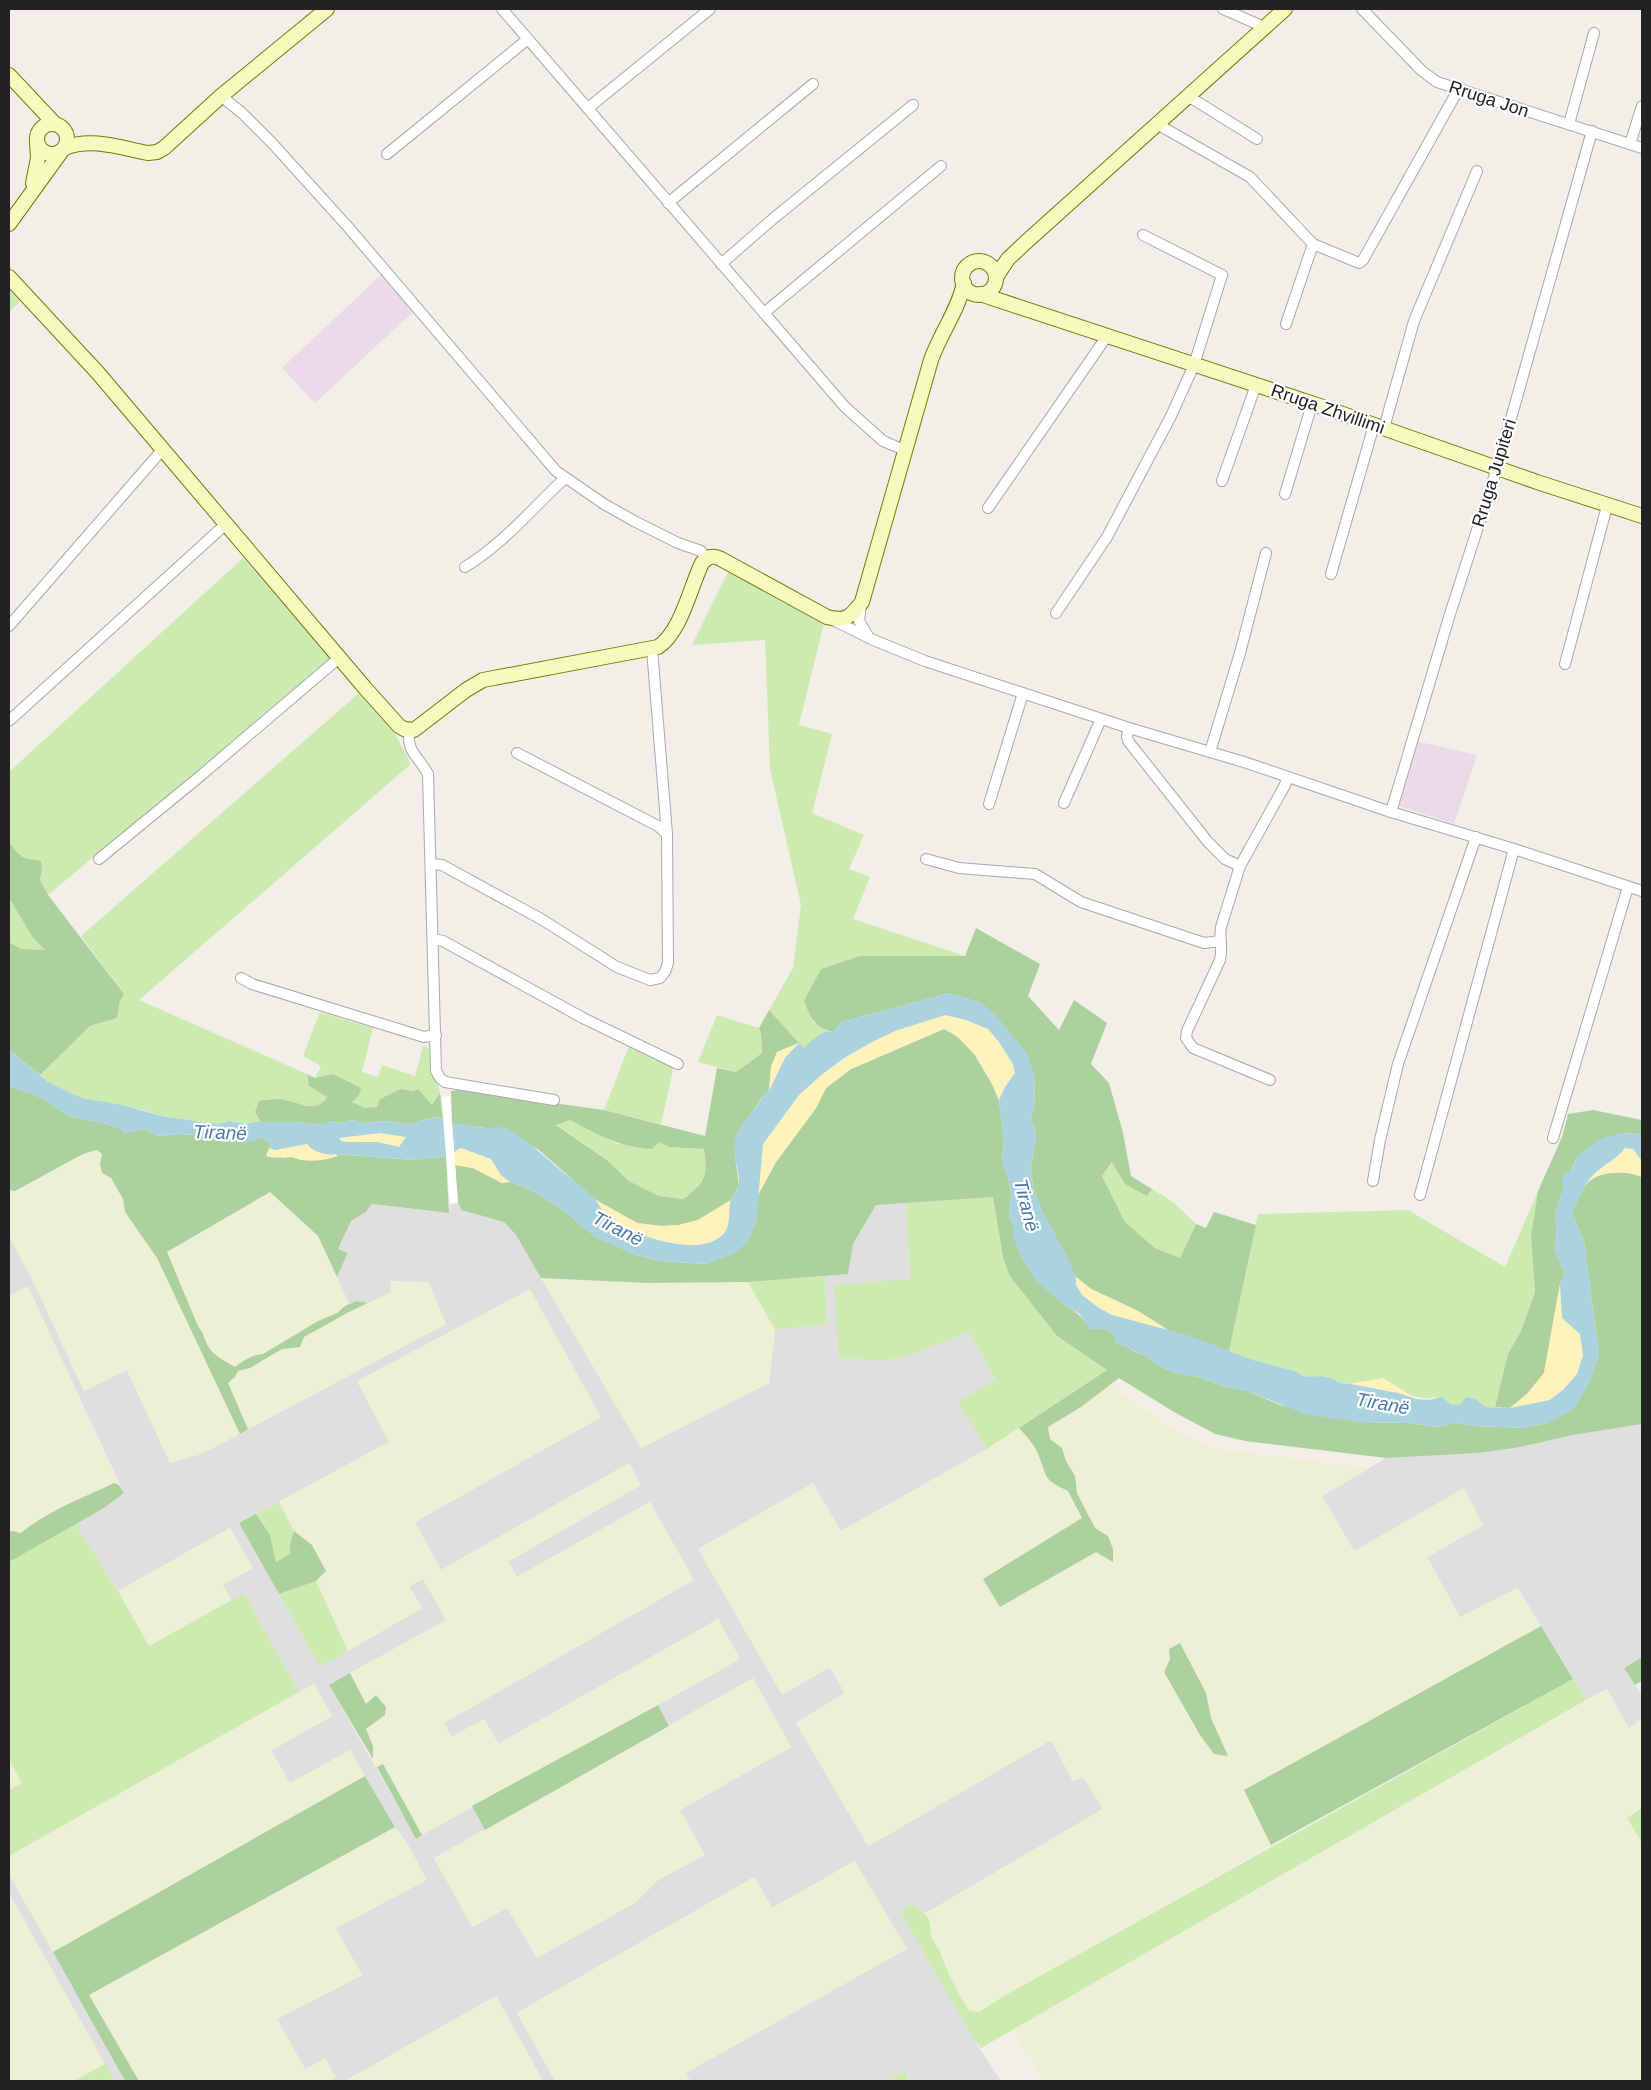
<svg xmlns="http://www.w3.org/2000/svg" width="1651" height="2090" font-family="Helvetica,sans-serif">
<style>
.residential{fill:#e0dfdf;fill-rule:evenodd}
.industrial{fill:#ebdbe8}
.farmland{fill:#eef0d5}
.grass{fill:#cdebb0}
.forest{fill:#add19e;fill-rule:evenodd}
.sand{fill:#fff1ba}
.water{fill:#aad3df;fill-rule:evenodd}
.pier{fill:#fff}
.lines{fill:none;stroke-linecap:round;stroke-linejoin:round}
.street-casing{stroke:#a9a9a9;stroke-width:12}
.secondary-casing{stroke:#707d05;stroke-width:16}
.street{stroke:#fff;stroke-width:10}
.secondary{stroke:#f7fabf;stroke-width:14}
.labels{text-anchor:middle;stroke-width:4.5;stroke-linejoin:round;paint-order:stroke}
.street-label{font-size:18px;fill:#222;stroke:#fff}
.water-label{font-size:19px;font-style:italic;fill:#4a7aab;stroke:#fff}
</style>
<rect width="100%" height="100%" fill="#f2efe9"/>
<g class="residential">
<path d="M906 1202 910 1280 839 1358 881 1361 911 1355 969 1331 995 1381 959 1402 987 1449 841 1531 782 1694 830 1667 845 1693 796 1723 868 1846 1051 1740 1073 1781 1083 1777 1103 1809 926 1913 912 1904 973 2038 1001 2081H911L905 2071 886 2081H690L686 2073 855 1861 772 1908 754 1877 517 2013 555 2081H543L496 1996 345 2081H330L336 2077 305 2069 277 2019 362 1975 335 1928 426 1880 407 1843 395 1827 350 1750 290 1784 271 1750 332 1716 314 1684 299 1692 244 1593 231 1600 222 1585 253 1568 230 1528 118 1591 75 1523 104 1508 124 1493 28 1287 9 1296V1236L34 1283 84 1391 127 1370 170 1463 201 1454 446 1324 391 1293 368 1303 356 1301 349 1304 337 1277 348 1254 338 1249 351 1221 366 1212 373 1204 449 1213 450 1204 458 1203 461 1210 504 1222 516 1235 641 1448 769 1383 775 1330 827 1324 825 1276 848 1274 853 1244 876 1205ZM357 1381 601 1417 415 1522 441 1570 629 1463 641 1485 508 1561 517 1577 650 1502 693 1580 444 1723 452 1737 484 1719 498 1744 718 1619 740 1659 658 1705 669 1726 753 1678 791 1747 680 1810 705 1855 658 1880 635 1903 507 1908 473 1927 434 1858 485 1830 472 1806 416 1838 329 1685 447 1620 423 1579 409 1586 422 1608 320 1667 239 1523 389 1442Z"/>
<polygon points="1642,1424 1642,1657 1624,1668 1642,1696 1642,1719 1629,1728 1607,1689 1586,1700 1518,1588 1460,1618 1427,1557 1483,1525 1354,1551 1322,1496 1386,1458 1521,1447 1573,1435"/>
<polygon points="9,1874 53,1952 125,2081 9,2081"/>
</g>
<g class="industrial">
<polygon points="382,274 414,311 315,403 282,368"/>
<polygon points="1416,741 1477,755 1454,824 1396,805"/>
</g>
<g class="farmland">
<polygon points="97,1150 102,1154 100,1164 102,1173 111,1178 123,1199 125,1212 157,1258 240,1434 201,1454 170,1463 127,1370 84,1391 34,1283 9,1236 9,1190 15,1191 83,1154"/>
<polygon points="270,1192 318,1236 349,1304 337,1313 318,1321 263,1355 256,1355 245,1359 235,1367 216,1356 207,1344 206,1335 198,1326 180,1281 166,1253"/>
<polygon points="541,1278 646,1283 748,1282 775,1330 769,1383 641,1448"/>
<polygon points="391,1281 429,1282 446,1324 248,1429 228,1383 235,1377 238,1371 250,1368 349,1312 390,1293"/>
<polygon points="28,1286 119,1485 114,1483 28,1527 21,1533 13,1531 9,1532 9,1296"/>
<polygon points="530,1289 601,1417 415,1522 441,1570 629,1463 641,1485 508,1562 517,1577 650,1502 694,1580 444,1723 451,1737 484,1719 499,1744 718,1619 740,1659 422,1835 383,1764 377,1767 373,1759 373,1746 366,1729 385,1715 366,1704 350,1673 446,1620 423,1579 409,1586 422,1608 348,1651 316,1581 325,1570 312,1545 294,1531 279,1502 389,1442 357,1381"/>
<polygon points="1109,1385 1174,1429 1210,1448 1370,1468 1322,1496 1354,1551 1464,1488 1483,1525 1427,1557 1460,1617 1517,1588 1541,1626 1245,1790 1271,1845 1004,1996 979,2012 968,2010 950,1977 939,1950 930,1935 932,1925 926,1913 1103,1809 1083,1777 1073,1781 1051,1740 869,1846 796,1723 845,1693 830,1667 782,1695 698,1549 813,1483 841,1531 987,1449 1019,1428 1038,1453 1043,1472 1055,1486 1068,1491 1082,1518 983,1579 1001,1607 1096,1552 1108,1537 1095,1528 1077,1493 1075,1476 1066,1461 1062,1448 1050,1439 1048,1426 1081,1407"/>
<polygon points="230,1528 253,1568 223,1585 231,1600 148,1646 118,1591"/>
<polygon points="753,1678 791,1747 680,1810 705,1855 658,1880 635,1903 537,1958 507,1908 472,1927 434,1858"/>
<polygon points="314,1684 332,1716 271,1751 290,1783 350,1750 365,1776 53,1952 9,1874 9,1856"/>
<polygon points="1607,1689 1629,1728 1642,1719 1642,1808 1627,1819 1642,1843 1642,2081 1042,2081 1013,2030"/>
<polygon points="9,1759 22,1783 9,1790"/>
<polygon points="395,1827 407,1843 427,1880 336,1928 362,1975 277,2019 305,2069 325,2058 336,2078 330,2081 139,2081 89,1995"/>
<polygon points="855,1861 907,1949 686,2073 690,2081 555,2081 517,2013 755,1877 772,1908"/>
<polygon points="9,1893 105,2064 74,2081 9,2081"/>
<polygon points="496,1996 543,2081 345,2081"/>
</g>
<g class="grass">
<polygon points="9,289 20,302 9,312"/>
<polygon points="243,558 331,660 48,895 40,880 42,868 33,860 24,859 15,853 9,842 9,772"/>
<polygon points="728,572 824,623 799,725 832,734 812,813 864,835 849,869 870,877 853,919 965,956 915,957 812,1021 826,1031 812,1040 804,1049 769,1010 793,968 801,905 770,769 765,640 692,645"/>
<polygon points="359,693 394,732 411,764 139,1000 307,1074 309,1086 327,1097 324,1103 314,1107 298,1104 255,1112 261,1123 246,1124 230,1121 217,1124 161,1116 143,1110 82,1098 48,1082 40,1075 90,1026 117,1018 120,1001 124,994 81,936"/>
<polygon points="9,898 33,938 45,950 21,949 9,942"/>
<path d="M320 1012 373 1028 362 1072 378 1077 382 1065 415 1076 423 1046 432 1050 440 1093 433 1105 413 1091 401 1089C394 1094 387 1101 379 1106 358 1119 342 1088 333 1074L315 1078 321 1066 303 1056Z"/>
<polygon points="717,1015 759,1028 761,1034 762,1053 736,1072 698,1062"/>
<polygon points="629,1046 674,1066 661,1124 604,1110"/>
<path d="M570 1120 617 1144 659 1142 669 1147 704 1149C708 1177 705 1183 683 1199L659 1196 629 1181 608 1161 556 1124Z"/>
<polygon points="1113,1161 1147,1196 1152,1189 1173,1202 1196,1224 1180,1258 1155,1248 1125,1222 1102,1176"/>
<path d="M1538 1191 1531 1236 1535 1292 1521 1331 1508 1354 1495 1407H1486L1475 1399 1456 1406 1436 1397C1415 1403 1400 1388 1383 1378L1342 1385 1326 1376 1315 1378 1300 1375 1294 1371 1253 1360 1229 1351 1258 1214 1408 1210 1505 1267Z"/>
<polygon points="993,1197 1003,1257 1009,1275 1057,1336 1107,1370 987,1449 958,1402 995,1380 969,1332 911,1355 881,1361 839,1358 834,1285 910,1279 906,1202"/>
<polygon points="825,1276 827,1324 775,1330 748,1282"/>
<polygon points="279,1502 294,1531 290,1544 291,1554 276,1562 270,1535 256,1514"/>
<polygon points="75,1523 118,1591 149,1646 244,1593 299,1692 9,1856 9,1790 22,1783 9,1759 9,1562"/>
<polygon points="316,1581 348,1651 320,1667 279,1594"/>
<path d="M1573 1679 1586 1700 981 2048 973 2038 900 1911 912 1904C925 1912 933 1918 930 1935L939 1950 950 1977 968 2010 979 2012 1004 1996Z"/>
<polygon points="1642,1808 1642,1843 1627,1818"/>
<polygon points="105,2064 114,2081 74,2081"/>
<polygon points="905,2071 910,2081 886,2081"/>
</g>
<g class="forest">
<path d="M9 842C22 859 19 857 41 861L42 868 40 880 48 895 124 994 120 1001 117 1018 90 1026 40 1075 9 1050V942L21 949 45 950 33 938 9 898Z"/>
<path d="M976 928 1040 964 1028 996 1059 1030 1074 1000 1107 1023 1091 1064 1109 1083 1123 1133 1131 1176 1152 1189 1147 1196 1125 1184 1112 1162 1102 1176 1125 1222 1155 1248 1180 1258 1196 1224 1206 1228 1214 1212 1256 1225 1229 1351 1168 1330 1138 1311 1091 1289 1076 1277 1041 1209 1033 1187 1031 1168 1036 1135 1031 1118 1034 1107 1035 1086 1034 1073 981 1003 949 993 842 1022 833 1032C815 1029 810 1016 804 1001L821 969 860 956H965Z"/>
<path d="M769 1010 799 1043 777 1052 771 1067 769 1091 763 1096 736 1136 735 1156 739 1186 731 1200 698 1220 679 1225 661 1226 637 1223 596 1200 539 1150 503 1128H485L452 1123 451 1091 459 1090 604 1110 705 1136 717 1068 736 1072 762 1053 761 1034 759 1028ZM570 1120C598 1135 619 1147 652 1149L659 1142 669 1147 704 1149C708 1177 705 1183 683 1199L659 1196 629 1181 608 1161 556 1125Z"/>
<path d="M944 1029 956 1035 974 1054 991 1082 999 1100 1004 1141 1002 1162 1008 1176 1011 1194 1009 1215 1013 1225V1237C1026 1256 1039 1277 1054 1294 1067 1310 1079 1309 1090 1329H1107L1131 1350 1146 1356 1161 1367 1174 1372 1199 1377 1222 1386 1247 1391 1280 1405 1337 1418 1360 1422 1409 1423 1438 1427 1455 1423 1476 1426 1525 1428 1547 1423 1589 1382 1599 1354 1584 1242 1572 1213C1582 1189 1586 1174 1615 1173 1626 1172 1632 1173 1642 1177V1424L1573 1435 1521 1447 1478 1453 1386 1458 1245 1441 1215 1434 1174 1412 1119 1378 1081 1407 1048 1427 1050 1439 1062 1448 1066 1461 1075 1476 1077 1493 1095 1528 1108 1536 1113 1549V1562L1096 1552 1000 1607 983 1579 1082 1518 1068 1491C1042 1479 1048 1478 1038 1454 1034 1444 1026 1436 1019 1428L1107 1370 1057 1336 1009 1275 1003 1257 993 1197 876 1205 853 1244 848 1274 748 1282 646 1283 541 1278 516 1235 504 1222 461 1210 458 1203 455 1165 473 1168 502 1183 510 1182 527 1188 559 1207 596 1237 634 1254 660 1261 705 1264 734 1253 756 1223 758 1195 776 1162 816 1108 826 1088 851 1069Z"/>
<path d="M307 1074 315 1078 333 1074 361 1088 359 1095 352 1102 365 1108 377 1107 380 1099 401 1089 413 1091 418 1089 432 1105 440 1093 443 1119C432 1114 420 1123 410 1124 402 1125 394 1121 387 1121 374 1121 365 1126 353 1120L341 1123 329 1121 324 1125 298 1122 261 1123 255 1112 259 1101C265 1100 273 1099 279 1099 295 1100 316 1116 327 1097L309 1086Z"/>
<path d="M9 1086 42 1098 69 1116 107 1124 121 1129 124 1133 145 1129 159 1136 179 1134 223 1137 241 1141 260 1137 272 1143 269 1148 282 1158 292 1157 306 1160 337 1156 336 1154 413 1160 446 1156 449 1213 372 1204 366 1212 351 1221 338 1249 348 1253 337 1277 318 1236 270 1192 167 1252 198 1326C205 1335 203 1336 207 1344 212 1355 225 1361 235 1367 244 1360 251 1355 263 1354L318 1321 337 1313 345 1306 356 1301 368 1303 349 1312 304 1337 300 1347 282 1349 250 1368 238 1371 235 1377 228 1383 248 1429 240 1434 157 1258 125 1212 123 1199 111 1178 102 1173 100 1164 102 1154 97 1150 83 1154 15 1191 9 1190Z"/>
<polygon points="1593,1110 1642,1120 1642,1134 1621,1133 1577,1157 1564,1186 1555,1216 1557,1231 1554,1249 1565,1273 1560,1284 1544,1373 1527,1394 1510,1408 1495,1407 1508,1354 1521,1331 1535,1292 1531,1236 1538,1191 1562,1137 1568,1114"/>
<path d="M114 1483 119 1485 124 1493 104 1508 9 1562V1532L13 1531 21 1533C45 1512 85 1497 114 1483Z"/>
<polygon points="256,1514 270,1535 276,1562 290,1554 290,1544 294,1531 312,1545 326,1571 316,1581 279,1594 239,1523"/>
<polygon points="1541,1626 1573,1679 1271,1845 1244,1790"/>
<polygon points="1180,1643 1206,1693 1211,1718 1228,1756 1214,1754 1200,1735 1164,1672 1170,1659 1169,1649"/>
<polygon points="1642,1657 1642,1681 1635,1685 1624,1668"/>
<polygon points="350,1673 366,1704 376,1695 386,1707 385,1715 366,1729 373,1746 373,1759 329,1685"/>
<polygon points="658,1705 669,1726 485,1830 472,1806"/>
<polygon points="383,1764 422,1835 416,1839 377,1767"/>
<polygon points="365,1776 395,1827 89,1995 139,2081 125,2081 53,1952"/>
</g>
<g class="sand">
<path d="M945 1015 966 1020 988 1029 999 1042 1013 1064 1015 1073 1005 1087 999 1100C988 1073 972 1042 944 1029L851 1069 826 1088 816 1108 776 1162 758 1195 763 1144 799 1095 820 1076 872 1042 895 1031Z"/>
<polygon points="799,1043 785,1058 769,1091 771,1067 777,1052"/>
<polygon points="380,1133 406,1137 399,1147 378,1142 346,1142 341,1141 339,1138"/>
<path d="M307 1144C316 1150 325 1156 336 1154L338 1156C326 1160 313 1162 301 1160 297 1159 294 1157 290 1157 281 1157 274 1159 266 1156L269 1148 275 1150Z"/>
<polygon points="461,1148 491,1159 501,1175 510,1182 502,1183 473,1168 455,1165 454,1152"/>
<path d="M1625 1148 1633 1149 1642 1161V1177C1625 1170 1606 1170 1590 1180 1599 1167 1615 1161 1625 1148Z"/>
<path d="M596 1200 637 1223 661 1226 679 1225 698 1220 731 1200C729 1213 730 1231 719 1239 695 1256 630 1234 609 1219 602 1214 599 1207 596 1200Z"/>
<path d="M1076 1277 1091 1289 1138 1311 1168 1330C1141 1323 1077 1314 1076 1277Z"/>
<polygon points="1560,1284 1562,1318 1580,1334 1583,1355 1577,1374 1564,1389 1550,1400 1510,1408 1527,1394 1544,1373"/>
<polygon points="1383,1378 1416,1399 1398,1393 1350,1384"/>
</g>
<g class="water">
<path d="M949 993 981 1003 995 1014 1026 1052 1034 1073 1035 1086 1034 1107 1031 1118 1036 1135 1031 1168 1033 1187 1041 1209 1066 1254 1076 1277V1285L1082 1295 1099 1308 1112 1315 1187 1335 1253 1360 1295 1371C1307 1381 1315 1374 1327 1377 1337 1379 1338 1385 1350 1384L1398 1393 1416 1399 1428 1400 1443 1397C1448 1403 1453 1407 1461 1404L1466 1397 1475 1399 1486 1407 1510 1408 1550 1400 1564 1389 1577 1374 1583 1355 1580 1334 1562 1318 1560 1284 1565 1273 1554 1249 1557 1231 1555 1216 1564 1186 1561 1180 1566 1172 1572 1169 1577 1157 1592 1145 1606 1137 1621 1133 1642 1134V1161L1633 1149 1625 1148C1616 1160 1604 1164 1594 1174 1584 1184 1577 1200 1572 1213L1584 1242 1599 1354 1590 1382 1573 1410 1547 1423 1525 1428 1476 1426 1455 1423 1438 1427 1409 1423 1360 1422 1308 1415 1247 1391 1222 1386 1199 1377 1174 1372 1161 1367 1146 1356 1116 1343 1114 1335 1107 1329H1090L1080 1314 1066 1306 1038 1283 1021 1257 1013 1237V1225L1009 1215 1011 1194 1008 1176 1002 1162 1004 1141 999 1100 1005 1087 1015 1073 1013 1064 999 1042 988 1029 966 1020 945 1015 895 1031 872 1042 844 1058 820 1076 799 1095 763 1144 756 1223 747 1243 734 1253 705 1264 660 1261 634 1254 611 1244 596 1237 559 1207 527 1188 510 1182 501 1175 491 1159 461 1148 454 1152 452 1123C463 1124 474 1127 486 1128 492 1128 499 1126 504 1128 522 1136 536 1149 550 1161 564 1174 580 1184 594 1198 600 1204 602 1214 609 1219 633 1235 704 1261 725 1232 730 1225 729 1211 730 1202 732 1196 738 1191 739 1185 740 1172 731 1152 736 1136 740 1123 757 1109 763 1096L769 1091 785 1058 799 1043 804 1048 812 1040 826 1031 833 1032 842 1022Z"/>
<path d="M9 1050 48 1082 82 1098 122 1105 161 1116 217 1124 230 1121 246 1124 256 1122H298L324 1125 329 1121 341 1123 353 1120C365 1126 374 1121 387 1121 394 1121 402 1125 410 1124 420 1123 432 1114 443 1119L446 1156 413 1160 336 1154C327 1156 313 1152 307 1144L275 1150 269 1148 272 1143 260 1137 253 1142 223 1137 179 1134 159 1136 145 1129 124 1133 121 1129 107 1124 69 1116 42 1098 9 1086ZM380 1133 406 1137 399 1147 378 1142H346L341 1141 339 1138Z"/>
</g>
<polygon class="pier" points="450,1096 458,1203 450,1204 442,1097"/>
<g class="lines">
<g class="street-casing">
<g id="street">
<polyline points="502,9 845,407 883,441 904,450"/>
<polyline points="1223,9 1264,27"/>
<polyline points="1362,9 1422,71 1437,82 1642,148"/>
<polyline points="221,96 242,113 273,144 348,227 556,471 604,504 634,521 678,543 701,551 706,558"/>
<polyline points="1188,96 1257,139"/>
<polyline points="588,108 710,9"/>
<polyline points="1157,124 1250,177 1313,244 1359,263 1363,260 1458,90"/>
<polyline points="1569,124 1594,33"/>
<polyline points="1630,144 1642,106"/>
<polyline points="387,154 528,39"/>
<polyline points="668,203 813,84"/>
<polyline points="721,264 774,218 913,105"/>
<polyline points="764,313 941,166"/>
<polyline points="1286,324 1313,244"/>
<polyline points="1384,428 1414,321 1477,171"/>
<polyline points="1222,481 1256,385"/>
<polyline points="1285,494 1312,404"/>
<polyline points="988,508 1107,336"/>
<path d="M465 567C505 542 531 510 565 478"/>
<polyline points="1331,574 1374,425"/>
<polyline points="861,604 859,621 868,636"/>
<polyline points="1056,613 1107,537 1171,416 1194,365 1222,275 1143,235"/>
<polyline points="833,620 871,639 925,661 1129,728 1244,762 1391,812 1514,849 1642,891"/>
<polyline points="9,626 163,449"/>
<polyline points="1565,664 1607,506"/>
<polyline points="10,720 227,523"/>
<polyline points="1129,728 1127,736 1128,741 1208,842 1225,859 1240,866"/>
<path d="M409 730C407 754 418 755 428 774L436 1071 440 1078 445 1082 554 1100"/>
<polyline points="1210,752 1240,653 1266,553"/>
<polyline points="517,753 658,826 667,834"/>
<polyline points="1064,803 1101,719"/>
<polyline points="989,804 1023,693"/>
<polyline points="1391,812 1450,614 1497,468 1592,131"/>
<polyline points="99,859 198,778 339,658"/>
<polyline points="926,859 959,868 1035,874 1081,902 1204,943 1221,941"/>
<polyline points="431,864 442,865 541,919 617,967 650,980 660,978 665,972 668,963 667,834 652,649"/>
<polyline points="434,939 443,941 583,1018 678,1064"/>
<polyline points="241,978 252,984 411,1033 424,1037 436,1035"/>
<path d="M1270 1080 1193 1048 1186 1038 1187 1031 1220 960C1223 949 1219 939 1221 927L1240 866 1285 785 1287 777"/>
<polyline points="1553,1138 1628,887"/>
<polyline points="1373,1181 1380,1140 1398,1064 1476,837"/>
<polyline points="1420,1195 1514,849"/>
</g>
</g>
<g class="secondary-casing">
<g id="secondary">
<polyline points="9,75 55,124"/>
<circle cx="52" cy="139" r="15"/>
<path d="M65 148C91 137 121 148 148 153L157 152 164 148 221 96 327 9"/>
<polyline points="33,183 38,158 37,142"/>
<polyline points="9,224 61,152"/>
<circle cx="979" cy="278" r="17"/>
<path d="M9 277 98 373 365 688 399 726 404 729 414 730 466 690 483 680 658 647C681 632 690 588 702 563 708 556 713 555 721 559L827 617C847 622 850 617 862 602L931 360C940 334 958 311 964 283"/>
<polyline points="996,277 1008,259 1025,243 1285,9"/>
<polyline points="980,294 1320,406 1537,482 1642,516"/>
</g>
</g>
<use href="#street" class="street"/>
<use href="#secondary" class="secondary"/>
</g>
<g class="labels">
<g class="street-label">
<text transform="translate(1489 99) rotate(18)" y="6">Rruga Jon</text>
<text transform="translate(1328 409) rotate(19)" y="6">Rruga Zhvillimi</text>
<text transform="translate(1494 473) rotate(-73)" y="6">Rruga Jupiteri</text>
</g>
<g class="water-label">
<text transform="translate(220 1132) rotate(2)" y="7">Tiranë</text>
<text transform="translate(1027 1205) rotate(76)" y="7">Tiranë</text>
<text transform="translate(618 1228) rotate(27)" y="7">Tiranë</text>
<text transform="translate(1383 1403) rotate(10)" y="7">Tiranë</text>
</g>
</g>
<rect width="1651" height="2090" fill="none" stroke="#222222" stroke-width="20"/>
</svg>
